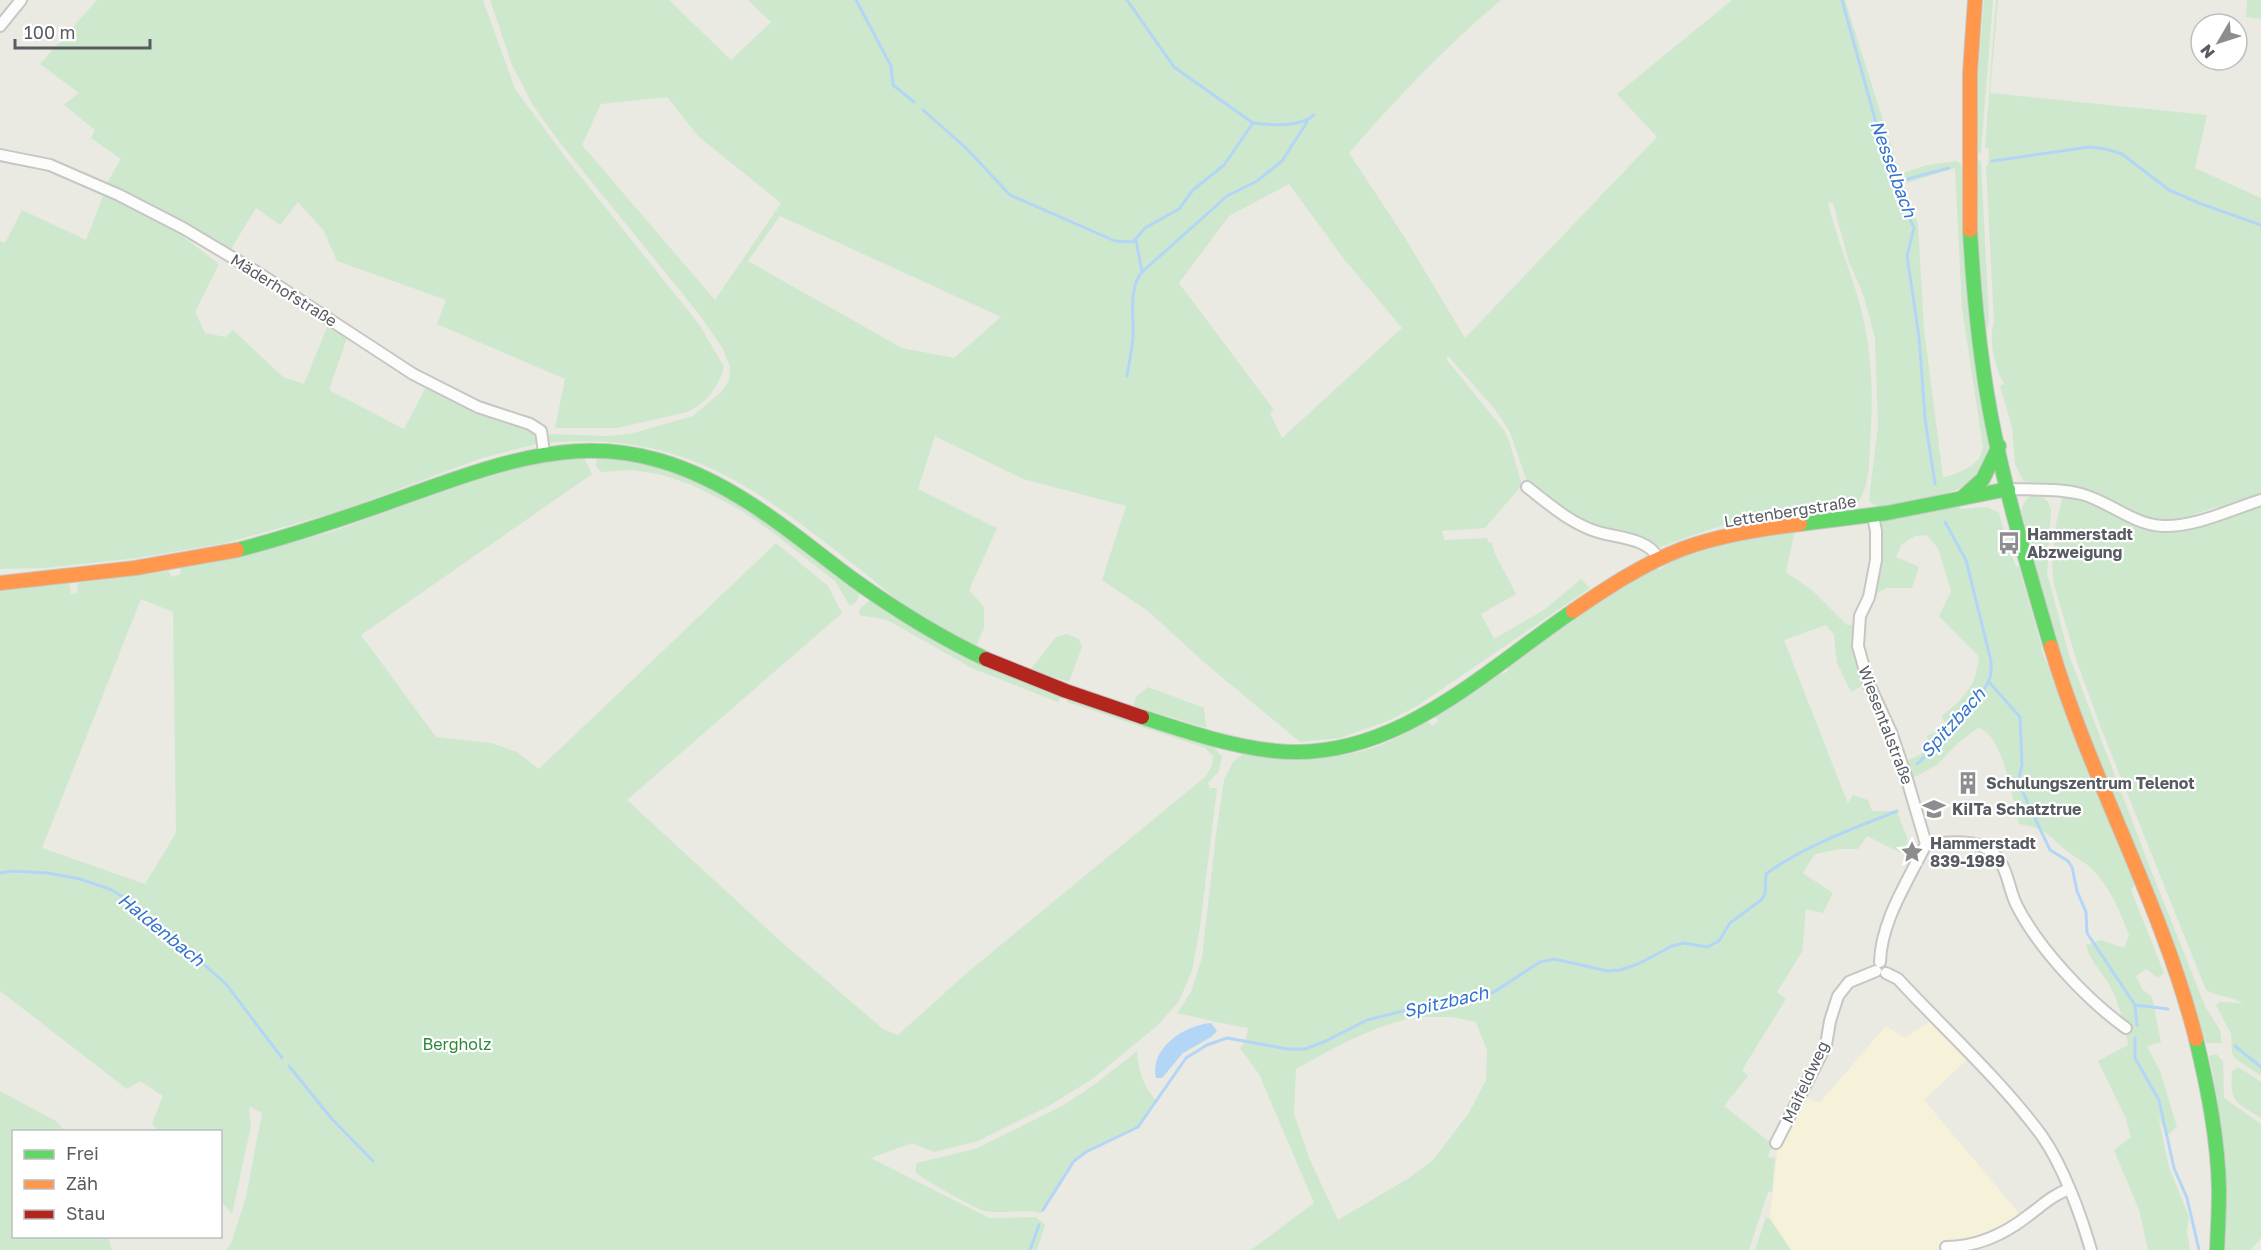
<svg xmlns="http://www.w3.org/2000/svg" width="2261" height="1250" font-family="'Golos Text',sans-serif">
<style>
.commercial{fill:#f6f1d9}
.green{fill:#cee8cd;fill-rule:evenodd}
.water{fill:#b4d6f6}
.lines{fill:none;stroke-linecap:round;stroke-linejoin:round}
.stream{stroke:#b4d6f6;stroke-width:3}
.street-casing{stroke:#c6c7c5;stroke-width:14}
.fast-casing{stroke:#c6c6c5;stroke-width:16}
.slow-casing{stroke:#c6c6c5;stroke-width:16}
.jam-casing{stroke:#c6c6c5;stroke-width:16}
.street{stroke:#fcfcfb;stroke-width:10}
.fast{stroke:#63d668;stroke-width:14}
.slow{stroke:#ff974d;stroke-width:14}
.jam{stroke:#b3261e;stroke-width:14}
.labels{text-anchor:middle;stroke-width:4.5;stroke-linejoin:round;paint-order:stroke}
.street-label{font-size:16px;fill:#585c62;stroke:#fff}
.poi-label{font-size:16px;font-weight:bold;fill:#585c62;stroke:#fff;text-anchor:start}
.park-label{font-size:16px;fill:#2b8736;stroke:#fff}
.water-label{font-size:18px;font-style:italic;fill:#3474cf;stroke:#fff}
</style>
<rect width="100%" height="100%" fill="#eae9e2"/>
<polygon class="commercial" points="1933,1019 1970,1057 1924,1100 2023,1218 1961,1250 1791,1250 1770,1219 1778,1143 1802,1095 1819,1103 1886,1026 1905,1038"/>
<g class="green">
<path d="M97 0H483L515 89 569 162 699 324 724 367C718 387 707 403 687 412L617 428H555L565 379 437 324 446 300 337 261 324 231 298 202 280 225 256 208 229 252 105 186 121 159 91 138 95 130 64 105 79 93 40 64Z"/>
<path d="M490 0H669L731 60 771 22 748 0H1501C1446 46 1396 99 1349 153L1405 238 1465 338 1657 137 1617 94 1732 0H1845L1900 174 1927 165 1957 161 1961 164 1991 449 1982 473 1967 486 1942 495 1882 508 1871 503 1869 499 1878 426 1875 338 1864 297 1848 259 1833 203 1830 202 1828 203C1837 241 1853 276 1862 313 1873 357 1873 401 1870 446 1869 466 1869 492 1854 507L1726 524 1660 547 1620 532 1587 526 1527 482 1510 432 1493 407 1448 356 1446 359 1504 430 1509 441 1522 485 1485 528 1442 531 1445 540 1487 538 1488 542 1492 543 1494 552 1516 594 1481 614 1494 639 1544 610 1581 579 1590 588 1417 706 1388 721 1340 738 1300 742 1205 663 1148 611 1102 580 1126 506 1023 479 935 436 918 489 997 528 969 590 984 607V628L976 646C964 640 951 636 939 629 911 613 887 591 862 571 758 490 687 430 547 443L546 438 550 434 608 436 630 434 693 416 721 392 729 381 730 367 723 349 699 314 557 139 534 107 512 65ZM667 97 699 137 781 203 715 300 582 145 601 104ZM1955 168 1962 309 1983 447C1981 467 1959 472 1943 478L1924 329 1918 225 1903 184ZM1289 184 1344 259 1402 328 1282 438 1270 413 1274 410 1179 283 1229 216ZM780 216 1001 317 954 358 902 348 748 261Z"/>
<polygon points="1984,0 1993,0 1981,152 1978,154 1976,153 1974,123"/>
<path d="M1996 0H1998L1990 93 2207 115 2195 168 2261 198V496L2221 509 2217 507 2177 520H2160L2159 528 2261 504V1076L2236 1059 2232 1053 2231 1034 2216 1005 2220 1002 2243 1003C2231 996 2218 997 2206 990L2101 728 2077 662 2054 585 2052 564 2056 524 2063 495 2112 512 2083 491 2023 481 2015 464 2012 427 2000 386 2004 384C1995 368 1988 340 1994 323L1986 166 1988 165 1989 149 1985 148Z"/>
<polygon points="2247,0 2261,0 2261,19 2246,17"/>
<polygon points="1976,160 1981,161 1989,322 1986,331 1979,268"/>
<polygon points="104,194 177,232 219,264 195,312 205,333 226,337 233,330 283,377 304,384 329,322 348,335 329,390 404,429 426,387 441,396 526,427 534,433 538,442 536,444 482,458 340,511 226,543 137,558 45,568 0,569 0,241 5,243 22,210 86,240"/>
<path d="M583 456 592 474 361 635 436 737 491 743 517 752 539 769 776 543 828 586 842 613 627 800 778 939 883 1029 898 1035 968 972 1205 777 1212 766 1213 756 1205 748 1067 702 1068 698 1214 747 1222 757 1219 771 1208 783 1210 788H1217L1200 927 1192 971 1179 1001 1158 1025 1091 1080 1047 1107 978 1141 934 1152 912 1143 871 1158 989 1218 1036 1217 1045 1225 1037 1250H226L231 1244 246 1197 262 1113 249 1106 251 1126 232 1214 221 1201 220 1132 158 1131 152 1124 163 1096 140 1081 127 1089 0 991V590L69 583 71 594 77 593 78 583 168 571 172 577 181 574 180 568 246 555 334 531 500 470 544 460ZM141 599 173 612 176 833 145 884 42 848Z"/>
<polygon points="597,457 626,459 665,468 693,478 729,496 861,591 856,602 850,606 835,581 776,535 742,511 716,497 692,485 663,475 633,470 601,472 596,466"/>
<path d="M2031 495 2042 496 2048 502 2051 510 2047 573 2069 655 2149 865 2205 1006 2220 1030 2222 1043H2206C2169 929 2119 820 2079 707 2056 643 2039 577 2021 511L2025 501Z"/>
<path d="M1962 498 1960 509 1987 507 1999 513 2007 544 2016 566 2019 567 2042 647 2041 648 2095 790 2137 883 2131 890 2164 973 2158 978 2146 969 2136 976 2142 989 2152 997 2161 1042 2147 1046 2160 1071 2177 1127 2166 1136 2158 1115 2169 1167 2189 1217 2187 1232 2190 1250H2148L2139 1210 2114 1150 2131 1137 2126 1119 2098 1061 2128 1045C2125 1025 2119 1003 2110 986 2102 971 2090 962 2086 945L2101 940 2124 948 2129 935C2120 912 2111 889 2093 870 2086 862 2075 858 2067 851 2048 835 2046 828 2019 824 2013 801 2003 733 1978 728L1958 743 1937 765 1911 779 1904 762 1932 749 1927 736 1947 727 1942 716C1966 696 1975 688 1979 657L1939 616 1951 591 1938 548 1927 535 1915 536 1901 545 1896 557 1919 567 1912 588H1887L1869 597 1873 516Z"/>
<path d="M1795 530 1786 572 1813 591 1847 625 1858 624 1868 682 1851 692 1837 663 1834 635 1826 625 1784 640 1848 804 1853 795 1868 800 1872 811H1897L1908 840 1903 854 1867 836 1858 849H1840L1815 854 1803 873 1833 893 1823 913 1806 909 1802 952 1777 992 1786 999 1742 1070 1748 1076 1724 1106 1772 1144 1768 1157 1775 1158 1772 1192H1768L1749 1250H1251L1314 1203 1259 1074 1240 1048 1245 1042 1248 1028C1223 1024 1201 1018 1177 1013L1191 992 1202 958 1216 835 1224 780 1233 762 1243 754C1295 760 1341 763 1390 741 1403 735 1415 727 1427 720L1432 726 1438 722 1435 714 1497 671 1503 674 1508 671 1506 665 1584 611 1658 566 1659 570C1698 541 1749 537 1795 530ZM1417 1017H1452L1476 1022 1487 1050 1486 1080 1469 1113 1433 1160 1409 1178 1338 1220 1310 1160 1294 1114 1296 1069C1336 1047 1372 1026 1417 1017Z"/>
<polygon points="871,599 1062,695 1058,702 972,668 887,620 859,615 860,609"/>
<polygon points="1067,634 1079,639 1082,647 1069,682 1031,669 1056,637"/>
<polygon points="1148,687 1204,708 1206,728 1134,706 1135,698"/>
<path d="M1137 1051C1138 1072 1143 1084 1156 1101L1138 1127 1086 1152 1074 1161 1042 1213C1023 1209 1004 1214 985 1211 975 1209 925 1180 915 1172L917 1163 975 1149 1062 1106 1094 1085Z"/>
<path d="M2216 1054 2223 1061 2224 1098 2261 1124V1238L2250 1250H2223C2221 1186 2224 1118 2209 1056Z"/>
<path d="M2238 1067 2261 1082V1118C2235 1101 2230 1104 2232 1071Z"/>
<polygon points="0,1091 56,1121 65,1131 14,1132 14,1236 108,1237 112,1250 0,1250"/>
<polygon points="1766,1217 1770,1219 1791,1250 1755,1250"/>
</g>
<path class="water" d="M1211 1023 1217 1031 1211 1037 1183 1053 1162 1078H1156C1149 1048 1185 1025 1211 1023Z"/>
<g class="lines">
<g class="stream">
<polyline points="856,0 891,66 893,85 914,102"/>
<polyline points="1127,0 1174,67 1253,123"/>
<polyline points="1842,0 1878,130 1904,206 1914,228 1907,256 1919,337 1925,418 1935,484"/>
<path d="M923 110 967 149 1010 195 1115 241 1133 242 1145 228 1179 209 1193 190 1224 165 1253 123C1272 125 1299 128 1314 115"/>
<polyline points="1992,161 2089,147 2106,149 2122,154 2169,190 2199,203 2261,225"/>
<polyline points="1896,182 1949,168"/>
<polyline points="1142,272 1227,196 1257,181 1282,161 1307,122"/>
<path d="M1127 376C1129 363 1132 350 1133 337 1134 317 1128 289 1142 272L1136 240"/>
<polyline points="1989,682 2020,717 2022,765 2018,782 2050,850 2068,861 2072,867 2077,891 2086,912 2087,933 2135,1005 2137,1025"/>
<path d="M1917 764C1937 746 1979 705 1989 680 1992 674 1991 668 1991 661L1966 560 1945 522"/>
<polyline points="0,873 13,871 48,873 80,879 112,890 144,911 226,984 282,1058"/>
<polyline points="2135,1005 2168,1009"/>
<polyline points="2135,1038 2135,1058 2159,1100 2174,1168 2187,1198 2199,1250"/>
<polyline points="2235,1046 2261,1067"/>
<polyline points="289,1066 331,1118 373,1161"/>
<path d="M1043 1210 1074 1161 1086 1152 1138 1127 1186 1058 1207 1045 1227 1038 1288 1049H1305L1326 1041 1367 1020 1435 1003 1472 999 1494 992 1540 962 1554 959 1608 971 1620 970 1638 964 1672 946 1684 943 1707 947 1719 941 1730 923 1761 900 1765 894 1766 874C1805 845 1853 829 1897 811"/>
<polyline points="1030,1250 1039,1225"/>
</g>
<g class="street-casing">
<g id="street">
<polyline points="0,26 21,0"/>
<polyline points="0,155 50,165 119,195 183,228 260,274 413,374 478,407 530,424 541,431 544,452"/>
<path d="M1527 487C1549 504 1571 524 1598 532 1619 538 1648 538 1659 559"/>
<path d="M2008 489C2031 490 2058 488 2081 494 2109 501 2133 525 2163 526 2195 527 2230 510 2261 500"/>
<path d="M1873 516 1876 531V560L1869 597 1860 616 1858 646 1868 682 1891 732 1906 776 1926 844C1908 881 1881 921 1880 962"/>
<path d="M1926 844C1946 843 1971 838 1989 850 2009 864 2007 887 2017 906 2039 949 2087 1000 2126 1028"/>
<path d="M1886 973 1898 979C1946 1031 2000 1079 2042 1136 2063 1166 2081 1215 2091 1250"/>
<polyline points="1776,1143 1826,1045 1830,1021 1838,996 1849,982 1876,971"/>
<path d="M1946 1247C1978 1247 2005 1234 2029 1215 2044 1204 2051 1196 2069 1189"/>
</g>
</g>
<g class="fast-casing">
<g id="fast">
<path d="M1970 230C1973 284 1978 339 1987 394 2001 479 2027 564 2051 647"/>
<polyline points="1963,497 1983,479 1999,446"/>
<polyline points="1800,524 1887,513 2008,489"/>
<path d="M237 550C292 536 345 518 398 499 533 450 620 419 751 504 787 527 820 555 854 580 896 610 939 637 986 659"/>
<path d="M1142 717C1185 731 1229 746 1275 751 1393 763 1483 672 1573 611"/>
<path d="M2196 1039C2208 1089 2218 1139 2219 1190 2219 1210 2218 1230 2217 1250"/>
</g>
</g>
<g class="slow-casing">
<g id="slow">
<polyline points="1970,230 1970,73 1975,0"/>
<polyline points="0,583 135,568 237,550"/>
<path d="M1573 611C1608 587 1643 564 1682 549 1720 535 1761 529 1800 524"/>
<path d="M2051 647C2091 781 2162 904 2196 1039"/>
</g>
</g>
<g class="jam-casing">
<polyline id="jam" points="986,659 1066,691 1142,717"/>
</g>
<use href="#street" class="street"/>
<use href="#fast" class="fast"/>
<use href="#slow" class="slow"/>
<use href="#jam" class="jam"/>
</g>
<defs>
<g id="bus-bare" transform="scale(1.8)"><path d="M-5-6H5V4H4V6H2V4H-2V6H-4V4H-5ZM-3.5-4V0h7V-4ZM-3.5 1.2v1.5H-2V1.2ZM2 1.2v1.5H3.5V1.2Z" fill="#8b8d8f" stroke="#fff" stroke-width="2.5" paint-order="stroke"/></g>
<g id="building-bare" transform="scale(1.8)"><path d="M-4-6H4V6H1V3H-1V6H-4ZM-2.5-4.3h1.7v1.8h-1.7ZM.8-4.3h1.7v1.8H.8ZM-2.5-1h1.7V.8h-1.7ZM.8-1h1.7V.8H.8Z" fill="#8b8d8f" stroke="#fff" stroke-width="2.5" paint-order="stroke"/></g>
<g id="school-bare" transform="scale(1.8)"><path d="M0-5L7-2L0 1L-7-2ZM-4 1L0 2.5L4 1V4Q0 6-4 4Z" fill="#8b8d8f" stroke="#fff" stroke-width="2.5" paint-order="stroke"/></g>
<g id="sight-bare" transform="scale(1.8)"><path d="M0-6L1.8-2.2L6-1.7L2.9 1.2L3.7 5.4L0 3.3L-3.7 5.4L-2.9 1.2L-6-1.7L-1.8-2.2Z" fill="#8b8d8f" stroke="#fff" stroke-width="2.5" paint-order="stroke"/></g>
</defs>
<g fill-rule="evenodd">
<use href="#bus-bare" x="2009" y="543"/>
<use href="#building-bare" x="1968" y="783"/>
<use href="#school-bare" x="1934" y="809"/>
<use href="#sight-bare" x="1912" y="852"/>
</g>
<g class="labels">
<g class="street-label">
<text transform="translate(284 290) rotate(32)" y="6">Mäderhofstraße</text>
<text transform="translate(1790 511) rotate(-9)" y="6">Lettenbergstraße</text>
<text transform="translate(1886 725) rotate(69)" y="6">Wiesentalstraße</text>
<text transform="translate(1805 1082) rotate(-65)" y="6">Maifeldweg</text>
</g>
<g class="poi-label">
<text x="2027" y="540">Hammerstadt<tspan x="2027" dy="18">Abzweigung</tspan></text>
<text x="1986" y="789">Schulungszentrum Telenot</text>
<text x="1952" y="815">KiITa Schatztrue</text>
<text x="1930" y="849">Hammerstadt<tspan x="1930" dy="18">839-1989</tspan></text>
</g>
<g class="park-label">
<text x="457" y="1050">Bergholz</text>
</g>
<g class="water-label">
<text transform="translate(1893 169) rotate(70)" y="6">Nesselbach</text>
<text transform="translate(1953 723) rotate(-48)" y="6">Spitzbach</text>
<text transform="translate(161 930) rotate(39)" y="6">Haldenbach</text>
<text transform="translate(1446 1002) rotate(-13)" y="6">Spitzbach</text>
</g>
</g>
<rect x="12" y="1130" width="210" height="108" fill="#ffffff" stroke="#bcbec0" stroke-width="1.5"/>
<rect x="24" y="1150" width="30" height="9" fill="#63d668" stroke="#bcbec0" stroke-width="1.5"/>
<text x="66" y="1160" font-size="18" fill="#585c62">Frei</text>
<rect x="24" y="1180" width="30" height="9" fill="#ff974d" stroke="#bcbec0" stroke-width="1.5"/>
<text x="66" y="1190" font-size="18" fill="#585c62">Zäh</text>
<rect x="24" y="1210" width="30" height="9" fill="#b3261e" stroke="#bcbec0" stroke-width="1.5"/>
<text x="66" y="1220" font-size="18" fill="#585c62">Stau</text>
<g transform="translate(2219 42) rotate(231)"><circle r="28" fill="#ffffff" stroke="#bcbec0" stroke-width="1.5"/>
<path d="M0-4.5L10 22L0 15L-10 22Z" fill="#8b8d8f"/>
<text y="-9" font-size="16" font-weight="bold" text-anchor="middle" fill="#585c62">N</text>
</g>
<path d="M15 39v9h135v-9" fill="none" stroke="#585c62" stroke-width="3"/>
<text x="24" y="39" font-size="18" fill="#585c62" stroke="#ffffff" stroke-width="4.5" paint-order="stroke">100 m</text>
</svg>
